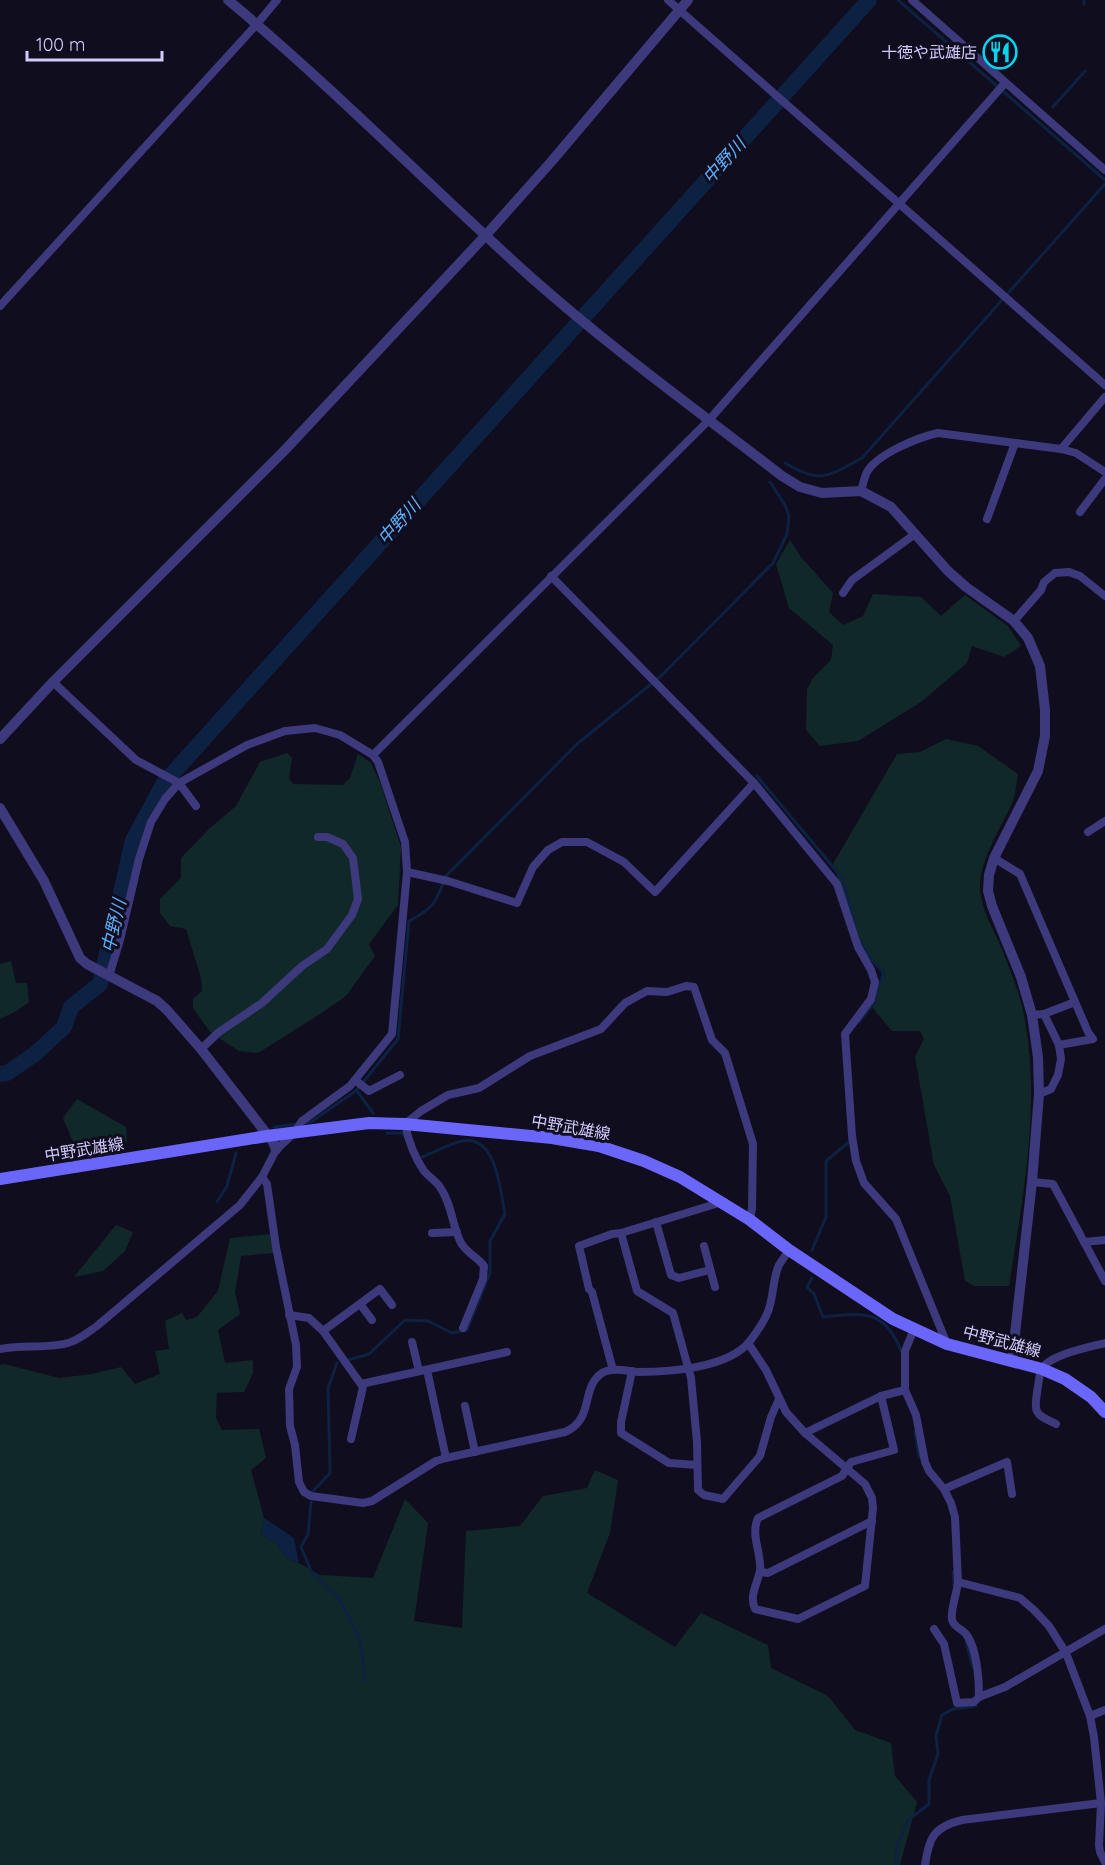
<svg xmlns="http://www.w3.org/2000/svg" width="1105" height="1865" font-family="Quicksand,'Noto Sans JP',sans-serif">
<style>
.green{fill:#102928}
.water{fill:#0d2142}
.lines{fill:none;stroke-linecap:round;stroke-linejoin:round}
.stream{stroke:#0d2142;stroke-width:3}
.river{stroke:#0d2142;stroke-width:16}
.minor{stroke:#3c397c;stroke-width:8}
.tertiary{stroke:#3c397c;stroke-width:10}
.secondary{stroke:#6b66fa;stroke-width:12}
.labels{text-anchor:middle;stroke-width:6;stroke-linejoin:round;paint-order:stroke}
.poi-label{font-size:16px;fill:#d2ccfd;stroke:#100d1f;text-anchor:end}
.street-label{font-size:16px;fill:#d2ccfd;stroke:#100d1f}
.water-label{font-size:18px;font-style:italic;fill:#5db0fa;stroke:#100d1f}
</style>
<rect width="100%" height="100%" fill="#100d1f"/>
<g class="green">
<polygon points="790,540 801,557 833,593 829,612 843,625 863,616 873,594 921,597 941,616 965,595 1008,626 1021,646 1004,657 972,646 967,663 921,702 858,741 820,746 806,730 807,689 813,678 831,660 833,645 789,608 776,564"/>
<path d="M946 739 978 746 1018 774C1016 783 1016 793 1013 801 1002 826 978 862 980 890 982 912 994 930 1002 949 1009 967 1017 987 1022 1006 1043 1098 1023 1195 1009 1286H974L965 1281 950 1196 934 1165 915 1057 924 1039 920 1031H892L872 1007 882 973 862 951 833 864 897 754 920 752Z"/>
<polygon points="287,753 292,758 289,778 293,784 343,785 350,778 358,754 371,763 381,785 401,847 398,905 369,944 375,956 346,996 320,1014 258,1053 239,1051 210,1032 193,1008 193,999 202,991 201,978 186,929 170,926 160,913 160,899 181,878 181,858 210,828 236,806 260,762"/>
<polygon points="11,961 16,983 27,983 29,1002 18,1010 0,1019 0,964"/>
<polygon points="77,1099 126,1127 127,1142 79,1156 63,1118"/>
<polygon points="116,1225 133,1232 125,1251 103,1271 74,1277"/>
<polygon points="271,1234 274,1253 241,1256 235,1293 240,1314 218,1330 225,1363 253,1360 253,1373 244,1392 217,1393 216,1418 222,1430 259,1429 266,1458 251,1470 264,1518 261,1535 277,1543 286,1558 299,1563 320,1575 373,1578 405,1499 428,1523 414,1621 462,1628 466,1531 520,1526 543,1496 587,1488 595,1470 618,1480 610,1533 587,1593 675,1647 701,1613 768,1645 771,1668 828,1696 855,1730 891,1743 895,1776 917,1802 900,1865 0,1865 0,1365 4,1364 59,1378 92,1374 121,1367 135,1384 160,1374 155,1351 169,1349 165,1321 182,1313 186,1320 197,1317 218,1291 230,1238"/>
</g>
<polygon class="water" points="264,1518 294,1538 299,1563 286,1558 277,1543 261,1535"/>
<g class="lines">
<g class="stream">
<polyline points="898,0 1105,180"/>
<polyline points="1084,0 1084,4"/>
<polyline points="1053,107 1085,71"/>
<path d="M785 463C822 485 828 476 862 458L1105 184"/>
<polyline points="757,776 843,879 856,930"/>
<polyline points="859,939 874,963 882,969 884,977 879,984 874,1003 859,1022"/>
<polyline points="357,1091 373,1113"/>
<path d="M274 1127 311 1122 357 1090 398 1039 409 921C433 909 437 901 446 876L577 744 661 676 773 563 787 534 789 516 785 505 770 482"/>
<polyline points="387,1133 403,1133 404,1136"/>
<polyline points="217,1202 227,1186 236,1153"/>
<polyline points="812,1250 826,1217 826,1161 850,1141 850,1140"/>
<path d="M812 1278 807 1287 814 1294 823 1317C863 1313 885 1308 902 1353"/>
<path d="M348 1360 369 1354 405 1320 428 1321 452 1333 467 1330 490 1273V1241L505 1214C500 1191 497 1134 462 1141 449 1144 435 1152 422 1157"/>
<polyline points="915,1432 919,1457"/>
<polyline points="312,1492 330,1473 328,1388 337,1363"/>
<polyline points="311,1502 308,1534 301,1547 312,1573 339,1598 360,1639 365,1681"/>
<polyline points="953,1572 954,1586"/>
<polyline points="966,1642 973,1667"/>
<polyline points="896,1865 897,1846 908,1820 929,1804 929,1780 938,1754 936,1736 942,1715 953,1709 976,1706"/>
</g>
<polyline class="river" points="0,1074 7,1073 35,1054 64,1027 71,1007 100,984 133,840 164,783 869,0"/>
<g class="minor">
<polyline points="668,0 1105,385"/>
<polyline points="912,0 1105,170"/>
<polyline points="0,306 257,24 277,0"/>
<polyline points="1061,449 1105,397"/>
<path d="M861 491C863 485 864 478 867 472 877 454 919 437 938 433L1061 449 1076 453 1105 472"/>
<polyline points="1080,512 1105,479"/>
<polyline points="987,519 1015,443"/>
<polyline points="551,576 754,783 837,884 858,947 871,970 875,982 871,999 845,1034 852,1136 856,1161 864,1183 896,1219 947,1344"/>
<polyline points="843,593 852,580 915,534"/>
<polyline points="1014,621 1041,590 1044,582 1055,573 1069,572 1080,576 1105,596"/>
<polyline points="53,682 136,760 179,783 196,806"/>
<polyline points="373,755 709,420 1005,83"/>
<polyline points="1088,832 1105,821"/>
<polyline points="994,858 1020,874 1088,1032 1093,1039 1059,1045"/>
<polyline points="407,872 448,881 517,903 533,867 548,850 562,842 587,842 624,862 655,892 754,783"/>
<polyline points="1044,1014 1075,1002"/>
<polyline points="1032,1015 1044,1014 1059,1045 1061,1059 1058,1075 1051,1089 1039,1094"/>
<polyline points="201,1049 219,1032 262,1003 302,966 327,949 352,915 358,899 353,858 343,844 327,837 318,837"/>
<polyline points="355,1080 369,1091 400,1075"/>
<path d="M262 1177 267 1184 276 1247 296 1345 297 1367 289 1389 290 1426 295 1445 299 1482 304 1492 311 1496 363 1503 372 1501 436 1461 446 1458 565 1432C595 1419 580 1388 602 1373 612 1367 627 1371 638 1372 670 1372 729 1368 750 1341 756 1333 763 1323 767 1314 774 1299 772 1280 779 1265 782 1260 786 1255 789 1250"/>
<polyline points="1032,1182 1053,1184 1105,1281"/>
<polyline points="722,1202 621,1233 637,1291 673,1313 691,1378 697,1442 698,1490 704,1495 723,1499 760,1456 771,1417 779,1399"/>
<polyline points="656,1222 671,1275 679,1278 710,1270"/>
<polyline points="432,1233 457,1232"/>
<polyline points="1084,1242 1105,1240"/>
<polyline points="704,1246 715,1287"/>
<polyline points="360,1304 372,1320"/>
<polyline points="289,1315 309,1318 323,1331 380,1289 392,1305"/>
<path d="M463 1328 483 1279 484 1266C477 1257 467 1253 461 1243 452 1226 452 1204 440 1187 436 1181 429 1177 424 1171 415 1158 408 1139 405 1124L421 1111 448 1095 479 1088 530 1056 601 1029 625 1003 647 991 667 992 686 986 694 987 712 1040 725 1053 753 1144 752 1208 750 1220"/>
<polyline points="914,1329 905,1351 905,1390 916,1415 925,1462 929,1471 944,1489 951,1503 955,1517 958,1582 1020,1598 1034,1610 1049,1626 1066,1653 1090,1716 1094,1737 1101,1803 1099,1845 1100,1852 1105,1862"/>
<polyline points="323,1331 363,1387 351,1439"/>
<polyline points="412,1342 419,1371"/>
<path d="M748 1343 766 1370 786 1412 805 1433 865 1484 872 1498 873 1508 865 1586 798 1619 755 1609C749 1597 757 1584 760 1571 762 1554 750 1535 758 1518L842 1476 851 1462 894 1450 881 1396"/>
<path d="M0 1349C22 1344 48 1349 68 1343 79 1340 88 1332 97 1326L240 1205 262 1177 276 1150 295 1132 302 1121 350 1086 392 1034 407 872 405 842 378 762 373 755 340 735 315 728 285 731 247 745 179 783 165 799 151 822 139 859 120 940 109 976"/>
<polyline points="427,1370 446,1458"/>
<polyline points="613,1370 592,1292 589,1289 579,1246 612,1234 621,1233"/>
<polyline points="632,1371 621,1422 621,1433 669,1463 697,1465"/>
<polyline points="361,1384 507,1352"/>
<polyline points="465,1406 475,1452"/>
<path d="M1056 1424C1038 1415 1033 1415 1037 1393 1038 1386 1039 1377 1041 1370 1048 1355 1090 1347 1105 1343"/>
<polyline points="805,1433 881,1396 905,1390"/>
<polyline points="944,1489 1007,1462 1012,1494"/>
<polyline points="760,1572 768,1573 872,1521"/>
<path d="M958 1582C957 1593 950 1611 952 1620 954 1627 960 1628 965 1633 977 1646 979 1680 979 1697"/>
<polyline points="934,1629 944,1644 957,1703 974,1702 979,1697 1005,1687 1105,1629"/>
<polyline points="1090,1716 1105,1710"/>
<path d="M925 1865C929 1837 934 1827 962 1820L1101 1803"/>
</g>
<g class="tertiary">
<path d="M228 0C334 88 430 187 533 279 612 349 698 411 782 476L800 487 822 493 861 491 891 507 948 571 966 587 1014 621 1028 638 1040 666 1045 710V736L1038 771 994 858 989 875 988 891 992 906 1021 977 1032 1015 1038 1057 1039 1094 1032 1182 1012 1361"/>
<polyline points="0,739 53,682 283,452 486,235 551,162 688,0"/>
<polyline points="0,808 44,881 80,958 87,964 157,1001 167,1010 201,1049 273,1142 276,1150"/>
</g>
<polyline class="secondary" points="0,1179 267,1136 369,1123 405,1124 552,1138 599,1146 644,1161 680,1177 750,1220 789,1250 893,1319 947,1344 1042,1369 1065,1379 1091,1397 1105,1412"/>
</g>
<defs>
<g id="restaurant-ring" transform="scale(1.725)"><circle r="9.5" fill="#100d1f" stroke="#07d5ef" stroke-width="1.5"/><path d="M-5-6h1v4h1v-4h1v4h1v-4h1v5L-1.5 .5V6h-2V.5L-5-1ZM5-6V6H3V1.5H1.5Q1.5-4 5-6Z" fill="#07d5ef"/></g>
</defs>
<g fill-rule="evenodd">
<use href="#restaurant-ring" x="1000" y="52"/>
</g>
<g class="labels">
<g class="poi-label">
<text x="977" y="58">十徳や武雄店</text>
</g>
<g class="street-label">
<text transform="translate(571 1127) rotate(10)" y="6">中野武雄線</text>
<text transform="translate(84 1149) rotate(-9)" y="6">中野武雄線</text>
<text transform="translate(1002 1341) rotate(15)" y="6">中野武雄線</text>
</g>
<g class="water-label">
<text transform="translate(724 161) rotate(-48)" y="6">中野川</text>
<text transform="translate(399 522) rotate(-48)" y="6">中野川</text>
<text transform="translate(114 926) rotate(-77)" y="6">中野川</text>
</g>
</g>
<path d="M27 51v9h135v-9" fill="none" stroke="#d2ccfd" stroke-width="3"/>
<text x="36" y="51" font-size="18" fill="#d2ccfd" stroke="#100d1f" stroke-width="4.5" paint-order="stroke">100 m</text>
</svg>
